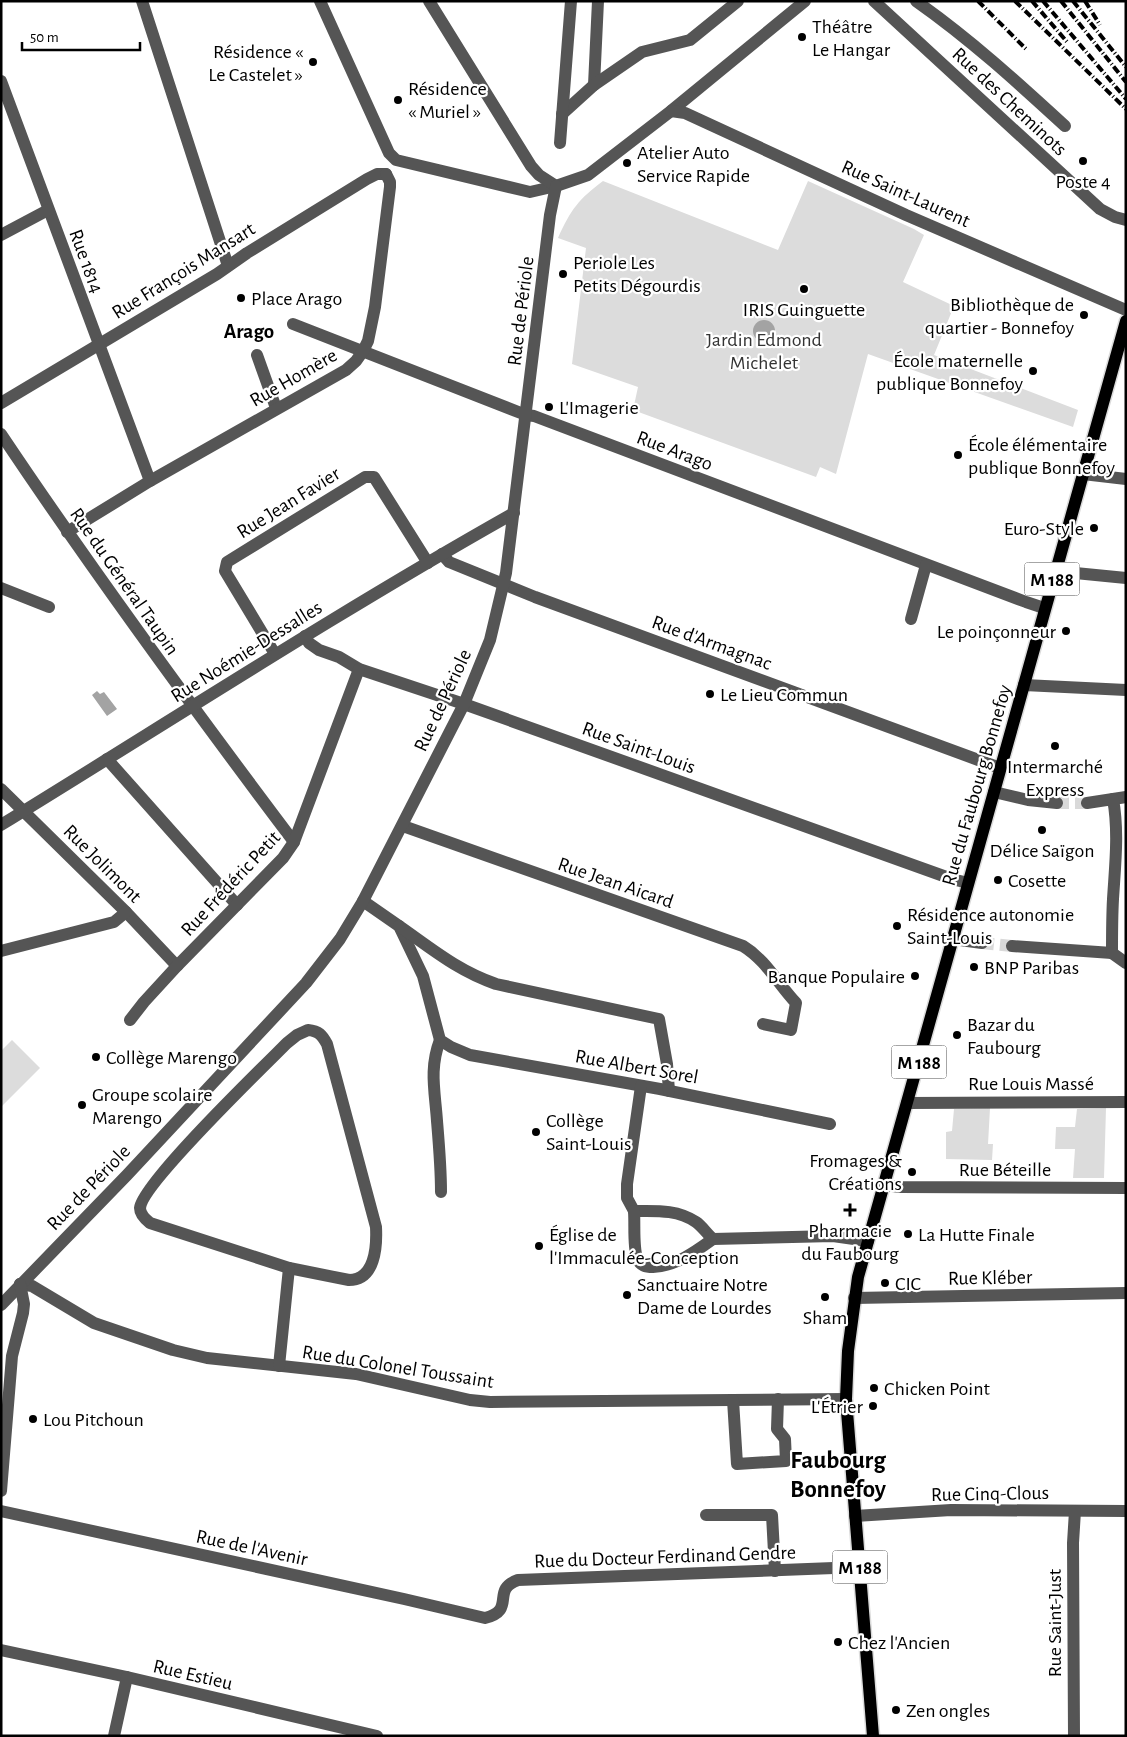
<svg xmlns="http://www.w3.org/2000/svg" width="1127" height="1737" font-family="'Alegreya Sans',sans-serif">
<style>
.green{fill:#dcdcdc}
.water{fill:#a3a3a3}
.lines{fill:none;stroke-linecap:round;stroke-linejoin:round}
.minor-tunnel{stroke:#d9d9d9;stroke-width:12;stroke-dasharray:12 6;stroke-linecap:butt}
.major-casing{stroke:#dbdbdb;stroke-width:15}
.minor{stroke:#555;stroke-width:12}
.major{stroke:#000;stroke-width:12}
.rail{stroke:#000;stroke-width:4;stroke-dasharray:8 2.5 1 2.5;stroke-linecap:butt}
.poi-dot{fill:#000;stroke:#fff;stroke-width:2}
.labels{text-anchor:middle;stroke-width:4.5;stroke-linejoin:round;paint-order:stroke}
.shield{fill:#fff;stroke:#4c4c4c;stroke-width:1}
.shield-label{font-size:19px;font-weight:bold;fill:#000}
.poi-label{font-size:20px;fill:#000;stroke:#fff;text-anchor:start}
.street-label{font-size:20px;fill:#000;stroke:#fff}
.park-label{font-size:20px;fill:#333;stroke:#fff}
.neighbourhood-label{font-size:21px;font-weight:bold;fill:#000;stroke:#fff}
.district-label{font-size:25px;font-weight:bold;fill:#000;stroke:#fff}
</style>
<rect width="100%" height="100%" fill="#fff"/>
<g class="green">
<path d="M603 181 778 250 808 181 914 229 924 235 903 282 954 306 934 355 1078 410 1073 427 868 354 836 474 820 467 816 477 633 410 638 387 572 364 586 248 558 238C571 209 579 199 603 181Z"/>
<polygon points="12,1040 40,1068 1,1107 1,1051"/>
<polygon points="990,1108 988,1144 993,1144 992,1160 946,1159 946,1132 952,1131 954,1109"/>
<polygon points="1106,1108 1104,1178 1073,1178 1075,1149 1055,1149 1056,1127 1075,1127 1077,1109"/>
</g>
<g class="water">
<circle cx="764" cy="331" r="11"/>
<polygon points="97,691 100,694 104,692 117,709 107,716 92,695"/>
</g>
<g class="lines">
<g class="minor-tunnel">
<polyline points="1057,803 1087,803"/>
<polyline points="982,943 1012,946"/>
</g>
<g class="major-casing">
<polyline id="major" points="873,1736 846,1399 848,1351 858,1277 1126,321"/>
</g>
<g class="minor">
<polyline points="142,1 228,266"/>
<polyline points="320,1 389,153 396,160 530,192 556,186 588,175 671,111 805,1"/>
<polyline points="429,1 531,166 539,175 556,186"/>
<polyline points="874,1 1100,209 1115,217 1126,220"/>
<path d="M916 1C970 39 1017 82 1065 126"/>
<polyline points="1,81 150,481"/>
<polyline points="594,85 598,1"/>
<polyline points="671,111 685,113 906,215 1126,310"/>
<polyline points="562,114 594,85 642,52 690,40 738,1"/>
<polyline points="560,143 571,1"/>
<polyline points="1,235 48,210"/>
<polyline points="293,324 526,415 534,416 1026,602 1044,608"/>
<polyline points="257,355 276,408"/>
<polyline points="1,403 217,274 247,253 367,179 377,174 386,174"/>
<path d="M1 434C94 573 193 708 294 842"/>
<polyline points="1083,474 1126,479"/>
<polyline points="67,532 150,481 346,370 356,361 363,351 368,341 375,307 390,187 390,182 386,174"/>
<polyline points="442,554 449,562 535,597 1000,768"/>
<polyline points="1055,571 1126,578"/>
<polyline points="1,588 49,607"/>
<polyline points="911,619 926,565"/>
<polyline points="305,636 309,643 319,650 339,657 359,669 464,704 952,879 968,883"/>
<polyline points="275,654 225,571 227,562 365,477 374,477 428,563"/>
<polyline points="1024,685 1126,690"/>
<polyline points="107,759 237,905"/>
<polyline points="1,789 126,912 177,966"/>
<polyline points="994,792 1028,800 1057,803"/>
<polyline points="1113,799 1126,797"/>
<path d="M1 825C172 720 340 611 514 513"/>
<path d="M403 826 743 946C766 960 778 984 796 1003L791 1030 763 1024"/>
<polyline points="363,901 399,926 423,976 440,1040 451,1047 470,1055 660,1089 830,1124"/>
<path d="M399 926C432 949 458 971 496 984L659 1019 667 1064 669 1091"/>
<polyline points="953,939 982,943"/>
<path d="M1012 946 1112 953C1112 935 1112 917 1113 899 1115 866 1119 832 1113 799L1087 803"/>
<polyline points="1,951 114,922 126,912"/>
<polyline points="1112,953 1126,963"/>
<polyline points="130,1020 144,1002 177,966 283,858 294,842 359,669"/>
<path d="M308 1030C319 1031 322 1035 327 1044L376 1227C377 1247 375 1280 349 1280L289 1268 150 1223C145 1219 140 1214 140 1208 142 1184 263 1067 287 1043L297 1035Z"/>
<path d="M440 1040C429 1069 435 1091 437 1121 439 1145 441 1168 441 1192"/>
<path d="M641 1086 627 1184V1198L634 1211C655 1211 677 1209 696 1222 702 1226 707 1234 713 1239"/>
<polyline points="907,1103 1126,1102"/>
<polyline points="883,1185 901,1187 1126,1188"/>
<path d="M634 1211C635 1225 633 1246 637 1258 640 1266 646 1267 653 1267 676 1266 695 1252 713 1239"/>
<polyline points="713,1239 833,1236 868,1241"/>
<polyline points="20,1284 32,1286 94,1323 173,1350 207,1358 356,1374 470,1400 490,1402 846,1399"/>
<polyline points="854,1298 1126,1293"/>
<polyline points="1,1305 127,1175 306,983 340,939 363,901 464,704 490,640 506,573 550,215 556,186"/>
<polyline points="279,1366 289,1268"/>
<polyline points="733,1400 737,1464 786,1461 785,1439 777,1429 778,1399"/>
<polyline points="1,1491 12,1356 23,1313 24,1304 20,1284"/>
<path d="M1 1511 404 1599 485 1618C517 1610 490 1590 518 1580L860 1567"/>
<polyline points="706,1515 772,1515 775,1571"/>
<polyline points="855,1516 951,1510 1126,1511"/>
<polyline points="1,1650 127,1677 377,1736"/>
<polyline points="114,1736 127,1677"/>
<polyline points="1074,1736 1073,1543 1075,1511"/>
</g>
<use href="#major" class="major"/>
<g class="rail">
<polyline points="978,1 1026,49"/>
<polyline points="1015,1 1126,109"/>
<polyline points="1032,1 1068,43"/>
<polyline points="1043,1 1126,99"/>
<polyline points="1061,1 1126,82"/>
<polyline points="1073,1 1126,67"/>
<polyline points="1085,1 1100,25"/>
</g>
</g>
<g class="poi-dot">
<circle cx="802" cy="37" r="5"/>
<circle cx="313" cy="62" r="5"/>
<circle cx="398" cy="100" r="5"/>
<circle cx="1083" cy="161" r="5"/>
<circle cx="627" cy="163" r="5"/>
<circle cx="563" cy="274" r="5"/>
<circle cx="804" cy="289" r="5"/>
<circle cx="241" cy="298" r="5"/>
<circle cx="1084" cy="315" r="5"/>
<circle cx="1033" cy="371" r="5"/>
<circle cx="549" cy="407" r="5"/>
<circle cx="958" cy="455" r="5"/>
<circle cx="1094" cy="528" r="5"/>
<circle cx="1066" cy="631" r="5"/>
<circle cx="710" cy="694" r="5"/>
<circle cx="1055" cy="746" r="5"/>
<circle cx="1042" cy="830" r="5"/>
<circle cx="998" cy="880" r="5"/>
<circle cx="897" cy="926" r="5"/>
<circle cx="974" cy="967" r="5"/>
<circle cx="915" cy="976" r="5"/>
<circle cx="957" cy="1035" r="5"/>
<circle cx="96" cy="1057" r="5"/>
<circle cx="82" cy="1105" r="5"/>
<circle cx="536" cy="1132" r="5"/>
<circle cx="912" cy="1172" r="5"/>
<path d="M847.5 1202.5h5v5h5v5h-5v5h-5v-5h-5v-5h5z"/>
<circle cx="908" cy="1234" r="5"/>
<circle cx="539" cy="1246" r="5"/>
<circle cx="885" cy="1283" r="5"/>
<circle cx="627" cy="1295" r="5"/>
<circle cx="825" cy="1297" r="5"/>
<circle cx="874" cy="1388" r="5"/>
<circle cx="873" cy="1406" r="5"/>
<circle cx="33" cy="1419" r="5"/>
<circle cx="838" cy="1642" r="5"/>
<circle cx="896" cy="1710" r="5"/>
</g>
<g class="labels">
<g class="shield">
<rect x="1024.5" y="562.5" width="55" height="33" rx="4"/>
<rect x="891.5" y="1045.5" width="55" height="33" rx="4"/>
<rect x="832.5" y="1550.5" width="55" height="33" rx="4"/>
</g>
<g class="shield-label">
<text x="1052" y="586">M 188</text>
<text x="919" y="1069">M 188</text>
<text x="860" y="1574">M 188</text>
</g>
<g class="poi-label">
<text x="812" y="33">Théâtre<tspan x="812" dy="23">Le Hangar</tspan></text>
<text x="303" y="58" text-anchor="end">Résidence «<tspan x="303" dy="23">Le Castelet »</tspan></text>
<text x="408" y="95">Résidence<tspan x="408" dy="23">« Muriel »</tspan></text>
<text x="637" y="159">Atelier Auto<tspan x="637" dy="23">Service Rapide</tspan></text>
<text x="1083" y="188" text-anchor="middle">Poste 4</text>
<text x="573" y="269">Periole Les<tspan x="573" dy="23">Petits Dégourdis</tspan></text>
<text x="251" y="305">Place Arago</text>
<text x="1074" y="311" text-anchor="end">Bibliothèque de<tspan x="1074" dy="23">quartier - Bonnefoy</tspan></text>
<text x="804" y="316" text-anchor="middle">IRIS Guinguette</text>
<text x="1023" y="367" text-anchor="end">École maternelle<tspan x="1023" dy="23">publique Bonnefoy</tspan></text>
<text x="559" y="414">L'Imagerie</text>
<text x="968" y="451">École élémentaire<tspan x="968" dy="23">publique Bonnefoy</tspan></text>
<text x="1084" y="535" text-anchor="end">Euro-Style</text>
<text x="1056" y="638" text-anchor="end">Le poinçonneur</text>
<text x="720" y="701">Le Lieu Commun</text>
<text x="1055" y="773" text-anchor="middle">Intermarché<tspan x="1055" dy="23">Express</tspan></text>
<text x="1042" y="857" text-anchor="middle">Délice Saïgon</text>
<text x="1008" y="887">Cosette</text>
<text x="907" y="921">Résidence autonomie<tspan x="907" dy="23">Saint-Louis</tspan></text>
<text x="984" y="974">BNP Paribas</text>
<text x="905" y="983" text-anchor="end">Banque Populaire</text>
<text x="967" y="1031">Bazar du<tspan x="967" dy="23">Faubourg</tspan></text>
<text x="106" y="1064">Collège Marengo</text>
<text x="92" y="1101">Groupe scolaire<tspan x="92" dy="23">Marengo</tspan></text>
<text x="546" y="1127">Collège<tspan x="546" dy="23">Saint-Louis</tspan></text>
<text x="902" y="1167" text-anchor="end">Fromages &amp;<tspan x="902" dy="23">Créations</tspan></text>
<text x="850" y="1237" text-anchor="middle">Pharmacie<tspan x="850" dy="23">du Faubourg</tspan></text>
<text x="549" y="1241">Église de<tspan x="549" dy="23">l'Immaculée-Conception</tspan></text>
<text x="918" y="1241">La Hutte Finale</text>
<text x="895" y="1290">CIC</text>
<text x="637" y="1291">Sanctuaire Notre<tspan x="637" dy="23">Dame de Lourdes</tspan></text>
<text x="825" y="1324" text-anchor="middle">Sham</text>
<text x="884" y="1395">Chicken Point</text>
<text x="863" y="1413" text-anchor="end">L'Étrier</text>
<text x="43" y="1426">Lou Pitchoun</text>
<text x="848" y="1649">Chez l'Ancien</text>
<text x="906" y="1717">Zen ongles</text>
</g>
<g class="street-label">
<text transform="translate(1010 101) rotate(43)" y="7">Rue des Cheminots</text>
<text transform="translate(906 193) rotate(24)" y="7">Rue Saint-Laurent</text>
<text transform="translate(87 261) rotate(70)" y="7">Rue 1814</text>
<text transform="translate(183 270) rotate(-32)" y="7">Rue François Mansart</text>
<text transform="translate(520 311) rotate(-83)" y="7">Rue de Périole</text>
<text transform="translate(293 377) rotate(-30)" y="7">Rue Homère</text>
<text transform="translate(675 450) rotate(21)" y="7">Rue Arago</text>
<text transform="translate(288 502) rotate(-32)" y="7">Rue Jean Favier</text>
<text transform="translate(125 581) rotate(55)" y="7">Rue du Général Taupin</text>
<text transform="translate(712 642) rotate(20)" y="7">Rue d'Armagnac</text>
<text transform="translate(246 651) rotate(-32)" y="7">Rue Noémie-Dessalles</text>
<text transform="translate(442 700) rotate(-65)" y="7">Rue de Périole</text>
<text transform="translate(639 747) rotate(20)" y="7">Rue Saint-Louis</text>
<text transform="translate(976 785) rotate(-74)" y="7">Rue du Faubourg Bonnefoy</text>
<text transform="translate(103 863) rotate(45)" y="7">Rue Jolimont</text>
<text transform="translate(616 882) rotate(19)" y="7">Rue Jean Aicard</text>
<text transform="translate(230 883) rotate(-47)" y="7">Rue Frédéric Petit</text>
<text transform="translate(637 1066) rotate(10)" y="7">Rue Albert Sorel</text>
<text x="1031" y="1090">Rue Louis Massé</text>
<text x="1005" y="1176">Rue Béteille</text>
<text transform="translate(88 1187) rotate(-46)" y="7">Rue de Périole</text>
<text transform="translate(990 1277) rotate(-1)" y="7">Rue Kléber</text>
<text transform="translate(398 1366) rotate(9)" y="7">Rue du Colonel Toussaint</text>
<text transform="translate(990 1493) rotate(-1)" y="7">Rue Cinq-Clous</text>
<text transform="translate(252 1547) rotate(12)" y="7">Rue de l'Avenir</text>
<text transform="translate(665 1556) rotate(-2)" y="7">Rue du Docteur Ferdinand Gendre</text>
<text transform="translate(1054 1623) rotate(-90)" y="7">Rue Saint-Just</text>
<text transform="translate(193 1674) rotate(13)" y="7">Rue Estieu</text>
</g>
<g class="park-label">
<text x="764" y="346">Jardin Edmond<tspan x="764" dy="23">Michelet</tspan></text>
</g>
<g class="neighbourhood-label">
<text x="249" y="338">Arago</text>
</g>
<g class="district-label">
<text x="838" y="1468">Faubourg<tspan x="838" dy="29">Bonnefoy</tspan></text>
</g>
</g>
<rect width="1127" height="1737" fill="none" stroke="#000000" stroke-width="5"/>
<path d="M22 42v8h118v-8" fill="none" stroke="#000000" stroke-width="2.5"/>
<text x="30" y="42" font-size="15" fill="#000000" stroke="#ffffff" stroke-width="4" paint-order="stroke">50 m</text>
</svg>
